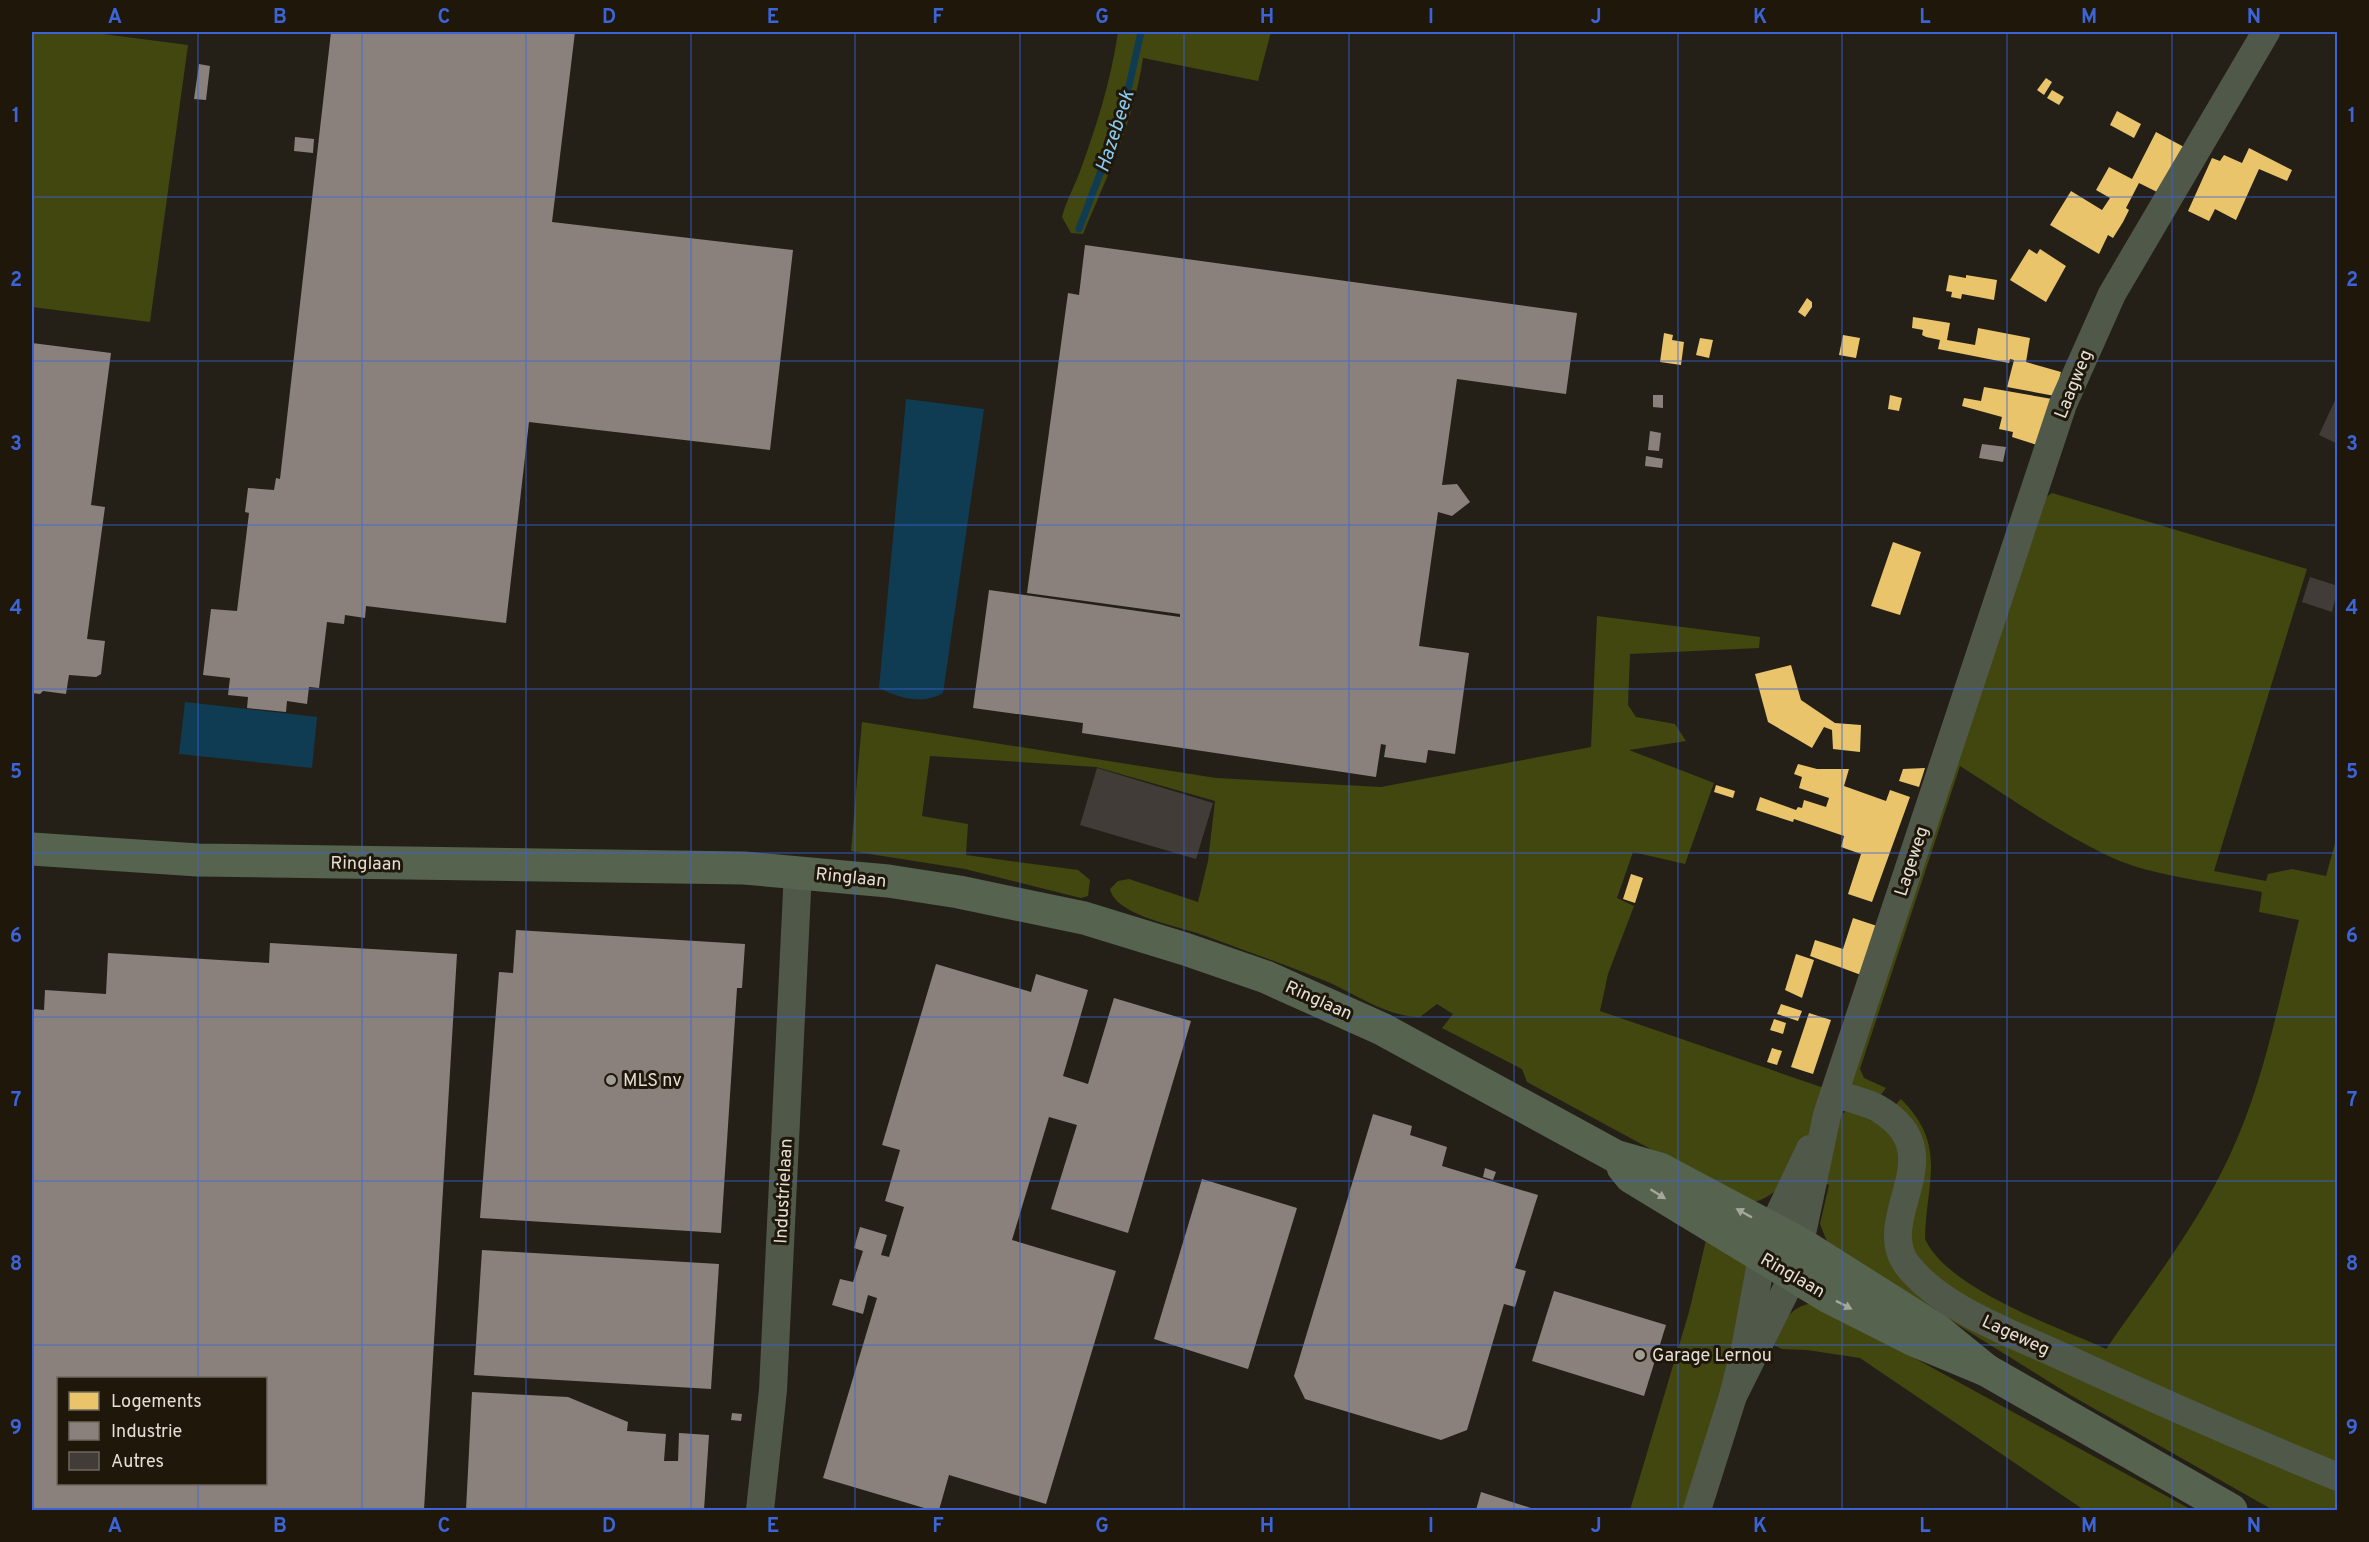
<svg xmlns="http://www.w3.org/2000/svg" width="2369" height="1542" font-family="Overpass,sans-serif">
<style>
.green{fill:#41470f}
.water{fill:#0f3c53}
.homes{fill:#e9c46a}
.industry{fill:#8a817c;fill-rule:evenodd}
.lines{fill:none;stroke-linecap:round;stroke-linejoin:round}
.stream{stroke:#0f3c53;stroke-width:7}
.building{fill:#423c38}
.minor{stroke:#505849;stroke-width:28}
.major{stroke:#55634f;stroke-width:33}
.oneway{fill:#a4a799}
.grid{fill:none;stroke:#3b64d8;stroke-width:1.5;stroke-opacity:0.55}
.poi-dot{fill:#a19c94;stroke:#1f180a;stroke-width:2}
.labels{text-anchor:middle;stroke-width:6;stroke-linejoin:round;paint-order:stroke}
.street-label{font-size:18px;fill:#e4dfd6;stroke:#1f180a}
.poi-label{font-size:18px;fill:#e4dfd6;stroke:#1f180a;text-anchor:start}
.water-label{font-size:20px;font-style:italic;fill:#89c9f1;stroke:#1f180a}
.neatline{fill:none;stroke:#3b64d8;stroke-width:2}
.grid-label{font-size:20px;text-anchor:middle;font-weight:bold;fill:#3b64d8}
</style>
<rect width="100%" height="100%" fill="#242018"/>
<g class="green">
<polygon points="32,32 88,32 188,45 150,322 32,307"/>
<path d="M1118 32H1271L1258 81 1143 58C1134 120 1107 177 1083 234L1071 233 1062 217C1066 202 1073 189 1079 174 1096 128 1111 81 1118 32Z"/>
<path d="M2052 493 2307 569 2214 871 2266 881 2268 874 2292 869 2326 876 2337 836V1467L1962 1301 1911 1253 1895 1105 1901 1099C1948 1146 1926 1181 1925 1239 1948 1289 2055 1326 2106 1349 2149 1287 2197 1226 2229 1157 2264 1083 2279 1000 2299 920L2259 912 2262 892C2222 884 2179 879 2140 868 2085 852 2010 797 1960 766L1860 1069 1864 1078 1886 1088 1880 1096 1851 1088V1071L2041 501Z"/>
<path d="M1597 616 1760 637 1759 648 1630 654 1628 705 1636 717 1675 724 1686 741 1629 750 1714 783 1685 864 1633 852 1617 898 1634 906 1608 974 1600 1011 1827 1089C1811 1128 1797 1194 1750 1203L1527 1082 1522 1069 1442 1028 1453 1014 1437 1004 1420 1017C1383 1016 1356 993 1323 980 1284 964 1243 950 1203 935 1179 926 1116 916 1110 889L1118 881 1129 879 1198 902 1208 861 1215 801 1096 767 930 756 922 816 968 824 966 855 1078 870 1090 880 1088 896 1081 898 965 869 851 851 862 722 1216 778 1381 787 1591 747Z"/>
<polygon points="1851,1110 1899,1136 1906,1274 2337,1484 2337,1510 2273,1510 2072,1396 1828,1244 1820,1224 1829,1185 1822,1182 1840,1114"/>
<polygon points="1706,1240 1746,1258 1753,1277 1686,1510 1630,1510 1689,1312"/>
<path d="M1814 1303 2192 1510H2084L1860 1358 1807 1350 1782 1349 1771 1344C1783 1323 1789 1306 1814 1303Z"/>
</g>
<g class="water">
<path d="M906 399 984 409 943 693C923 705 899 698 879 688Z"/>
<polygon points="185,702 317,717 312,768 179,754"/>
</g>
<g class="homes">
<polygon points="2046,78 2052,82 2044,95 2037,90"/>
<polygon points="2052,90 2064,97 2059,105 2047,98"/>
<polygon points="2117,111 2141,124 2134,138 2110,125"/>
<polygon points="2156,132 2184,147 2159,193 2139,183 2126,208 2129,210 2123,222 2113,238 2108,235 2099,254 2050,225 2071,191 2102,210 2110,198 2096,190 2109,167 2132,179"/>
<polygon points="2249,148 2292,170 2287,181 2259,169 2236,220 2215,209 2209,221 2188,211 2212,158 2220,161 2224,155 2242,163"/>
<polygon points="2029,249 2037,254 2040,249 2066,266 2046,302 2010,280"/>
<polygon points="1949,275 1966,278 1966,275 1997,280 1994,300 1962,294 1961,299 1951,297 1952,292 1946,291"/>
<polygon points="1807,298 1812,302 1812,307 1805,317 1798,312"/>
<polygon points="1913,317 1950,323 1947,340 1975,345 1978,328 2030,338 2026,362 2061,372 2055,396 2007,387 2014,360 2010,359 2009,363 1938,349 1940,340 1926,337 1922,335 1923,330 1912,328"/>
<polygon points="1664,333 1673,335 1672,340 1684,342 1681,365 1660,362"/>
<polygon points="1843,335 1860,338 1856,358 1839,355"/>
<polygon points="1700,338 1713,340 1709,358 1696,355"/>
<polygon points="1984,387 2052,399 2037,445 2012,437 2013,432 1999,429 2002,417 1962,406 1964,398 1981,401"/>
<polygon points="1890,395 1902,398 1899,411 1888,409"/>
<polygon points="1893,542 1921,552 1900,615 1871,606"/>
<polygon points="1791,665 1801,700 1835,723 1861,725 1860,752 1833,749 1832,730 1824,727 1812,748 1768,722 1755,674"/>
<polygon points="1798,764 1817,769 1849,769 1844,786 1886,801 1890,790 1910,797 1872,902 1848,894 1861,854 1841,847 1844,836 1794,819 1793,822 1756,810 1760,797 1796,810 1798,807 1802,808 1804,800 1826,807 1829,798 1799,788 1802,777 1794,774"/>
<polygon points="1925,768 1919,787 1899,781 1903,769"/>
<polygon points="1716,785 1735,791 1733,798 1714,792"/>
<polygon points="1631,874 1643,878 1635,903 1623,899"/>
<polygon points="1853,918 1877,926 1861,975 1810,956 1815,940 1843,949"/>
<polygon points="1796,954 1814,960 1802,998 1785,990"/>
<polygon points="1781,1004 1802,1011 1798,1021 1777,1014"/>
<polygon points="1809,1013 1831,1020 1813,1074 1791,1067"/>
<polygon points="1774,1019 1786,1023 1783,1034 1770,1030"/>
<polygon points="1772,1048 1782,1051 1777,1065 1767,1062"/>
</g>
<g class="industry">
<polygon points="331,32 575,32 552,222 793,250 770,450 529,422 506,623 366,606 365,618 345,615 344,624 327,622 319,688 309,687 307,704 287,701 286,712 247,708 248,697 228,695 230,678 203,675 211,609 237,611 249,513 245,512 248,488 274,490 276,478 280,479"/>
<polygon points="199,64 210,66 206,100 194,99"/>
<polygon points="295,137 314,139 313,153 294,151"/>
<polygon points="1085,245 1577,313 1566,394 1457,379 1442,485 1457,484 1470,502 1452,516 1438,512 1419,646 1469,653 1455,754 1428,750 1426,763 1384,757 1386,745 1381,744 1376,777 1082,733 1083,723 973,708 989,590 1180,617 1180,614 1027,593 1068,293 1079,295"/>
<polygon points="32,343 111,353 91,505 105,507 87,639 105,641 101,674 96,677 69,675 66,694 43,691 40,694 32,693"/>
<polygon points="1653,395 1663,395 1663,408 1653,407"/>
<polygon points="1650,431 1661,433 1659,451 1648,450"/>
<polygon points="1982,444 2006,447 2003,462 1979,458"/>
<polygon points="1646,456 1663,459 1662,468 1645,466"/>
<polygon points="516,930 745,944 742,988 737,988 721,1233 480,1218 499,972 513,973"/>
<path d="M270 943 457 954 424 1510H32V1009L44 1010 45 990 106 994 108 953 269 963ZM58 1378H266V1484H58Z"/>
<polygon points="936,964 1031,992 1036,974 1088,990 1063,1076 1088,1084 1114,998 1191,1021 1128,1233 1051,1209 1077,1125 1049,1117 1012,1240 1116,1271 1046,1504 949,1475 939,1510 931,1510 823,1478 877,1298 868,1295 863,1314 832,1305 840,1279 853,1282 863,1251 854,1248 860,1227 887,1235 881,1255 889,1257 904,1207 885,1201 900,1150 882,1145"/>
<polygon points="1373,1114 1412,1126 1410,1135 1447,1147 1442,1166 1538,1195 1515,1268 1526,1271 1515,1307 1504,1304 1467,1430 1441,1440 1305,1399 1294,1376"/>
<polygon points="1485,1168 1496,1172 1493,1180 1483,1177"/>
<polygon points="1202,1179 1297,1208 1248,1369 1154,1339"/>
<polygon points="482,1250 719,1264 711,1389 474,1375"/>
<polygon points="1554,1291 1666,1325 1644,1396 1532,1361"/>
<polygon points="472,1392 568,1397 628,1422 627,1431 666,1434 664,1461 678,1461 679,1433 709,1435 704,1510 466,1510"/>
<polygon points="732,1413 742,1414 741,1421 731,1420"/>
<polygon points="1481,1492 1537,1510 1476,1510"/>
</g>
<g class="lines">
<polyline class="stream" points="1079,229 1123,113 1141,32"/>
</g>
<g class="building">
<polygon points="2338,394 2338,444 2319,435"/>
<polygon points="2310,577 2338,586 2332,612 2302,602"/>
<polygon points="1097,768 1213,803 1196,859 1080,825"/>
</g>
<g class="lines">
<g class="minor">
<path d="M1834 1094C1848 1098 1864 1101 1877 1108 1957 1153 1870 1218 1908 1266 1943 1310 2014 1334 2063 1357 2154 1399 2245 1439 2338 1477"/>
<polyline points="1733,1396 1793,1276 1827,1115 2063,404 2112,294 2266,32"/>
<polyline points="760,1510 773,1390 798,871"/>
<polyline points="1697,1510 1733,1396 1745,1349 1762,1257 1772,1229 1810,1149"/>
</g>
<g class="major">
<polyline points="32,849 198,860 744,868 888,881 959,892 1084,918 1185,949 1266,977 1382,1029 1615,1156 1660,1169 1801,1244 1937,1330 1986,1370"/>
<polyline points="1623,1167 1631,1177 1827,1296 1914,1340 1986,1370 2231,1510"/>
</g>
</g>
<defs><path id="oneway-solid" d="M-6-.8H1V-3.2L6.5 0L1 3.2V.8H-6Z" transform="scale(1.5)"/></defs>
<g class="oneway">
<use href="#oneway-solid" transform="translate(1658 1194) rotate(32)"/>
<use href="#oneway-solid" transform="translate(1744 1213) rotate(-151)"/>
<use href="#oneway-solid" transform="translate(1844 1305) rotate(27)"/>
</g>
<path class="grid" d="M198 32V1378M362 32V1510M526 32V1510M691 32V1510M855 32V1510M1020 32V1510M1184 32V1510M1349 32V1510M1514 32V1510M1678 32V1510M1842 32V1510M2007 32V1510M2172 32V1510M32 197H2338M32 361H2338M32 525H2338M32 689H2338M32 853H2338M32 1017H2338M32 1181H2338M32 1345H2338M198 1484V1510"/>
<g class="poi-dot">
<circle cx="611" cy="1080" r="6"/>
<circle cx="1640" cy="1355" r="6"/>
</g>
<g class="labels">
<g class="street-label">
<text transform="translate(2073 384) rotate(-68)" y="6">Laagweg</text>
<text transform="translate(1911 861) rotate(-72)" y="6">Lageweg</text>
<text transform="translate(366 863) rotate(1)" y="6">Ringlaan</text>
<text transform="translate(851 877) rotate(6)" y="6">Ringlaan</text>
<text transform="translate(1319 1000) rotate(24)" y="6">Ringlaan</text>
<text transform="translate(783 1191) rotate(-87)" y="6">Industrielaan</text>
<text transform="translate(1793 1275) rotate(30)" y="6">Ringlaan</text>
<text transform="translate(2016 1335) rotate(25)" y="6">Lageweg</text>
</g>
<g class="poi-label">
<text x="623" y="1086">MLS nv</text>
<text x="1652" y="1361">Garage Lernou</text>
</g>
<g class="water-label">
<text transform="translate(1114 131) rotate(-72)" y="7">Hazebeek</text>
</g>
</g>
<rect width="2369" height="1542" fill="none" stroke="#1f180a" stroke-width="66"/>
<rect x="57" y="1377" width="210" height="108" fill="#1f180a" stroke="#6e685c" stroke-width="1.5"/>
<rect x="69" y="1392" width="30" height="18" fill="#e9c46a" stroke="#6e685c" stroke-width="1.5"/>
<text x="111" y="1407" font-size="18" fill="#e4dfd6">Logements</text>
<rect x="69" y="1422" width="30" height="18" fill="#8a817c" stroke="#6e685c" stroke-width="1.5"/>
<text x="111" y="1437" font-size="18" fill="#e4dfd6">Industrie</text>
<rect x="69" y="1452" width="30" height="18" fill="#423c38" stroke="#6e685c" stroke-width="1.5"/>
<text x="111" y="1467" font-size="18" fill="#e4dfd6">Autres</text>
<rect x="33" y="33" width="2303" height="1476" class="neatline"/>
<g class="grid-label">
<text x="115" y="23">A</text>
<text x="280" y="23">B</text>
<text x="444" y="23">C</text>
<text x="609" y="23">D</text>
<text x="773" y="23">E</text>
<text x="938" y="23">F</text>
<text x="1102" y="23">G</text>
<text x="1267" y="23">H</text>
<text x="1431" y="23">I</text>
<text x="1596" y="23">J</text>
<text x="1760" y="23">K</text>
<text x="1925" y="23">L</text>
<text x="2089" y="23">M</text>
<text x="2254" y="23">N</text>
<text x="16" y="122">1</text>
<text x="2352" y="122">1</text>
<text x="16" y="286">2</text>
<text x="2352" y="286">2</text>
<text x="16" y="450">3</text>
<text x="2352" y="450">3</text>
<text x="16" y="614">4</text>
<text x="2352" y="614">4</text>
<text x="16" y="778">5</text>
<text x="2352" y="778">5</text>
<text x="16" y="942">6</text>
<text x="2352" y="942">6</text>
<text x="16" y="1106">7</text>
<text x="2352" y="1106">7</text>
<text x="16" y="1270">8</text>
<text x="2352" y="1270">8</text>
<text x="16" y="1434">9</text>
<text x="2352" y="1434">9</text>
<text x="115" y="1532">A</text>
<text x="280" y="1532">B</text>
<text x="444" y="1532">C</text>
<text x="609" y="1532">D</text>
<text x="773" y="1532">E</text>
<text x="938" y="1532">F</text>
<text x="1102" y="1532">G</text>
<text x="1267" y="1532">H</text>
<text x="1431" y="1532">I</text>
<text x="1596" y="1532">J</text>
<text x="1760" y="1532">K</text>
<text x="1925" y="1532">L</text>
<text x="2089" y="1532">M</text>
<text x="2254" y="1532">N</text>
</g>
</svg>
